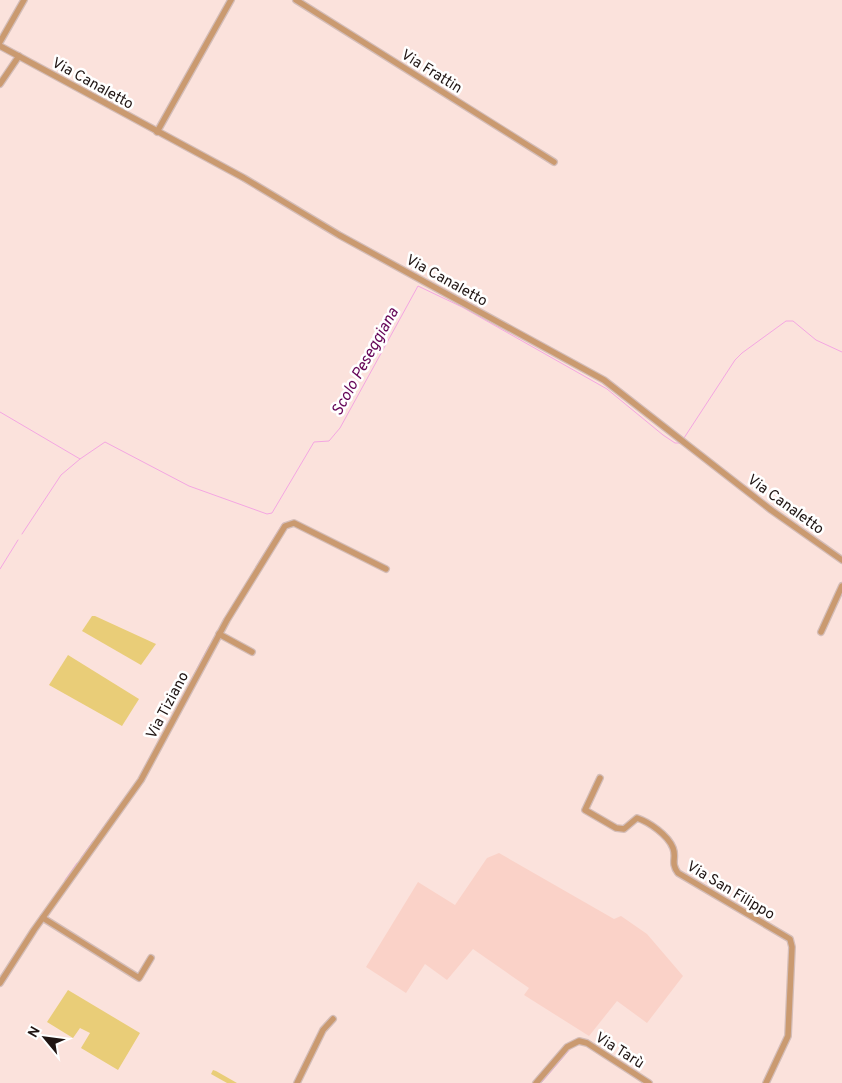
<svg xmlns="http://www.w3.org/2000/svg" width="842" height="1083" font-family="Overpass,sans-serif">
<style>
.built{fill:#fad2c8}
.green{fill:#e9cd78}
.lines{fill:none;stroke-linecap:round;stroke-linejoin:round}
.stream{stroke:#f4a6e2;stroke-width:1}
.minor-casing{stroke:#d4bdb8;stroke-width:8}
.minor{stroke:#ca9a70;stroke-width:5.5}
.labels{text-anchor:middle;stroke-width:5;stroke-linejoin:round;paint-order:stroke}
.street-label{font-size:15px;fill:#201513;stroke:#fff}
.water-label{font-size:16px;font-style:italic;fill:#650658;stroke:#fff}
</style>
<rect width="100%" height="100%" fill="#fbe2dc"/>
<polygon class="built" points="499,853 614,919 621,916 647,934 683,976 647,1023 617,1001 589,1036 524,995 529,988 473,949 447,980 425,964 406,993 366,967 418,882 455,905 487,858"/>
<g class="green">
<polygon points="92,616 95,616 156,644 141,665 82,631"/>
<polygon points="68,655 139,699 122,726 49,685"/>
<polygon points="68,990 140,1033 118,1070 81,1048 90,1033 80,1028 73,1038 47,1022"/>
<polygon points="213,1070 216,1071 237,1083 227,1083 211,1074"/>
</g>
<g class="lines">
<g class="stream">
<polyline points="0,412 80,459 105,442 189,486 267,514 272,513 314,442 329,441 340,428 418,286 462,307 607,389 663,435 675,443 680,443"/>
<polyline points="684,438 735,360 742,353 786,321 793,321 816,340 842,352"/>
<polyline points="22,534 61,475 80,459"/>
<polyline points="256,567 283,523"/>
<polyline points="0,569 18,540"/>
<polyline points="212,641 219,629"/>
<polyline points="189,684 209,646"/>
<polyline points="167,726 176,709"/>
<polyline points="97,836 123,800"/>
<polyline points="81,858 93,841"/>
<polyline points="65,880 77,863"/>
<polyline points="542,1082 571,1048"/>
</g>
<g class="minor-casing">
<g id="minor">
<polyline points="296,0 554,162"/>
<polyline points="0,42 24,0"/>
<polyline points="0,46 244,178 339,235 604,380 771,510 842,560"/>
<polyline points="0,84 19,56"/>
<polyline points="157,132 231,0"/>
<polyline points="821,632 842,586"/>
<polyline points="219,634 252,652"/>
<path d="M600 778 585 810 616 828 624 829 637 818C649 822 668 835 673 848 677 858 670 862 678 873L790 939 792 947 788 1036 766 1083"/>
<polyline points="43,918 139,978 151,958"/>
<polyline points="0,983 34,930 141,780 227,620 285,526 294,523 386,569"/>
<polyline points="297,1083 323,1030 333,1019"/>
<polyline points="536,1083 567,1047 579,1041 587,1043 649,1083"/>
</g>
</g>
<use href="#minor" class="minor"/>
</g>
<g class="labels">
<g class="street-label">
<text transform="translate(432 71) rotate(32)" y="5">Via Frattin</text>
<text transform="translate(93 83) rotate(29)" y="5">Via Canaletto</text>
<text transform="translate(447 280) rotate(29)" y="5">Via Canaletto</text>
<text transform="translate(786 504) rotate(36)" y="5">Via Canaletto</text>
<text transform="translate(167 705) rotate(-62)" y="5">Via Tiziano</text>
<text transform="translate(731 890) rotate(31)" y="5">Via San Filippo</text>
<text transform="translate(620 1050) rotate(32)" y="5">Via Tarù</text>
</g>
<g class="water-label">
<text transform="translate(364 361) rotate(-61)" y="6">Scolo Peseggiana</text>
</g>
</g>
<g transform="translate(45 1038) rotate(299)" stroke="#ffffff" stroke-width="4" paint-order="stroke">
<path d="M0-4L9 19L0 12L-9 19Z" fill="#201513"/>
<text y="-8" font-size="14" font-weight="bold" text-anchor="middle" fill="#201513">N</text>
</g>
</svg>
